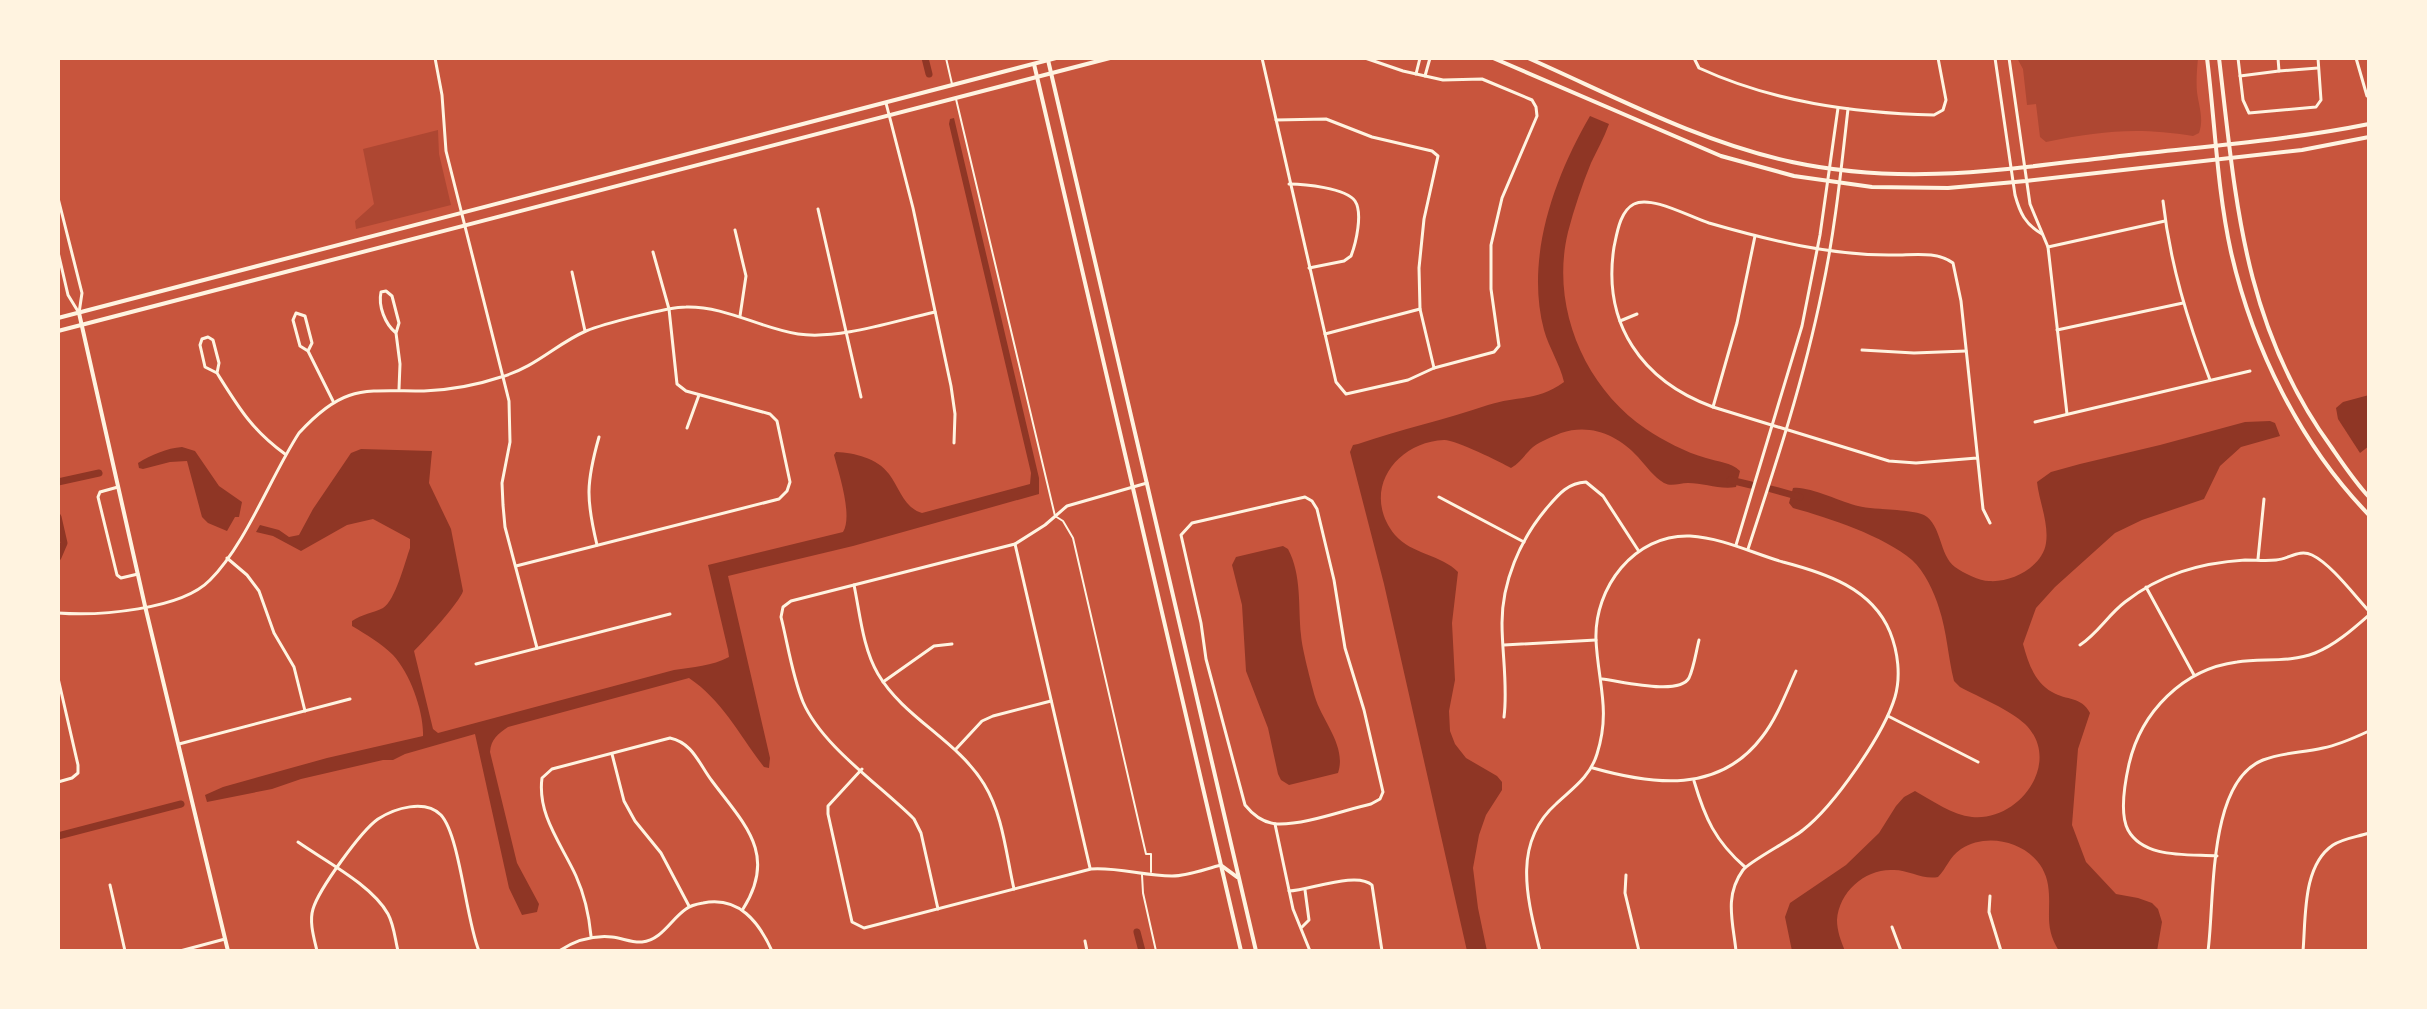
<svg xmlns="http://www.w3.org/2000/svg" width="2427" height="1009" font-family="'PT Sans',sans-serif">
<style>
.green{fill:#ae4732}
.water{fill:#8f3625}
.lines{fill:none;stroke-linecap:round;stroke-linejoin:round}
.canal{stroke:#8f3625;stroke-width:7}
.service{stroke:#fff3e0;stroke-width:2}
.minor{stroke:#fff3e0;stroke-width:3}
.tertiary{stroke:#fff3e0;stroke-width:4}
.secondary{stroke:#fff3e0;stroke-width:4}
</style>
<rect width="100%" height="100%" fill="#c8553d"/>
<g class="green">
<path d="M2017 58H2198C2197 69 2196 81 2197 92 2199 107 2204 119 2199 133L2193 136C2137 127 2101 131 2046 142L2040 137 2036 104 2027 105 2023 69Z"/>
<polygon points="438,130 439,154 451,205 356,229 355,221 374,204 363,149"/>
</g>
<g class="water">
<path d="M1590 116 1609 124C1604 138 1597 150 1591 163 1582 185 1574 209 1568 232 1550 306 1584 387 1646 429 1664 441 1685 452 1706 458 1718 462 1731 462 1740 471L1736 487C1720 490 1704 483 1688 483 1679 483 1672 487 1664 483 1654 477 1646 466 1638 457 1618 435 1590 423 1561 433 1552 437 1541 441 1533 447 1525 454 1521 462 1511 468 1501 462 1453 439 1444 440 1395 442 1360 492 1395 535 1411 554 1442 555 1458 572L1452 623 1455 680 1449 711 1450 731 1455 744 1466 758 1497 776 1502 782V790L1486 815 1479 835 1473 868 1478 908 1487 951H1467L1384 584 1350 452 1353 445 1358 444C1401 429 1445 420 1488 405 1518 395 1536 402 1564 382 1560 364 1549 348 1544 330 1525 258 1554 178 1590 116Z"/>
<path d="M954 118 1039 478V494L853 546 728 576 770 758 769 768 764 767C740 736 722 700 689 678L508 727C498 734 491 739 490 752L517 863 539 904 537 912 522 915 509 888 475 734 405 754 393 760H383L301 779 272 789 207 802 205 795 223 787 327 758 423 736C424 712 410 673 393 655 381 643 367 635 352 626V621C362 614 373 613 383 608 395 601 405 562 410 548V539L373 519 347 525 301 551 273 536 256 532 260 525 279 530 289 537 299 535 313 509 351 453 361 449 432 451 429 483 451 529 463 591C460 602 424 641 414 651L433 729 438 733 674 670C693 667 712 666 729 657L728 650 708 565 843 532C853 516 839 474 834 455L836 452C855 453 877 458 889 474 899 487 904 508 922 513L1030 484 1031 473 949 124 950 119Z"/>
<polygon points="2369,395 2369,446 2360,453 2338,419 2336,408 2343,402"/>
<path d="M2270 421 2275 423 2280 436 2241 447 2220 466 2204 499 2142 520 2115 533 2055 587 2036 608 2023 644C2028 662 2034 682 2052 692 2067 701 2081 696 2090 713L2078 749 2072 825 2086 862 2116 894 2138 898 2152 903 2158 909 2162 922 2157 951H2059C2043 926 2052 911 2048 885 2042 846 1992 829 1961 849 1949 857 1947 868 1938 877 1923 880 1909 870 1894 870 1866 868 1839 891 1837 920 1837 931 1841 941 1845 951H1792L1785 917 1790 903 1846 865 1879 833 1896 806 1904 797 1915 791C1933 801 1952 815 1972 817 2020 822 2063 761 2025 724 2010 710 1979 697 1960 687L1954 681C1948 657 1947 632 1939 608 1934 592 1925 572 1912 560 1884 536 1829 518 1793 508L1789 503 1793 488C1806 485 1842 502 1858 506 1874 510 1912 509 1924 515 1942 525 1939 555 1955 567 1963 573 1980 581 1989 581 2012 583 2043 566 2046 543 2049 523 2039 501 2037 482L2051 472 2080 464 2160 445 2245 422Z"/>
<path d="M182 447 195 451 219 486 242 502 239 517H235L227 531 208 523 202 517 187 461 170 462 143 469 139 468 138 463C151 455 167 448 182 447Z"/>
<path d="M1283 546 1288 549C1302 575 1298 607 1301 635 1302 649 1311 682 1315 697 1322 721 1347 746 1338 773L1289 785 1281 780 1278 774 1268 728 1246 671 1242 605 1232 565 1236 557Z"/>
</g>
<g class="lines">
<g class="canal">
<polyline points="925,58 929,74"/>
<polyline points="1730,480 1751,485"/>
<polyline points="58,482 99,473"/>
<polyline points="1771,489 1800,497"/>
<polyline points="58,517 64,543 58,557"/>
<polyline points="58,836 181,804"/>
<polyline points="1137,932 1142,951"/>
</g>
<g class="service">
<polyline points="946,58 952,84"/>
<polyline points="956,99 1055,516 1063,521 1073,538 1146,854 1151,854 1151,872"/>
<polyline points="1142,875 1143,893 1156,951"/>
</g>
<g class="minor">
<polyline points="435,58 442,95 446,151 509,401 510,442 502,483 503,505 505,527 537,648"/>
<polyline points="1262,58 1336,382 1346,394 1408,380 1434,368 1494,352 1499,346 1491,289 1491,245 1502,198 1537,116 1536,107 1532,100 1482,79 1443,80 1403,71 1365,58"/>
<path d="M1694 58 1699 68C1773 102 1853 113 1934 115L1943 110 1946 100 1938 58"/>
<path d="M1995 58 2015 195C2020 213 2025 224 2042 234"/>
<polyline points="2009,58 2030,204 2048,247 2067,414"/>
<polyline points="2238,58 2243,100 2249,113 2316,107 2321,100 2318,58"/>
<polyline points="2278,58 2279,71 2318,68"/>
<polyline points="2356,58 2367,96 2369,96"/>
<polyline points="1416,74 1420,58"/>
<polyline points="1425,76 1430,58"/>
<polyline points="2240,76 2279,71"/>
<polyline points="886,103 913,208 951,386 955,414 954,443"/>
<polyline points="1276,120 1326,119 1372,137 1432,151 1438,156 1424,219 1419,268 1420,309 1434,368"/>
<path d="M1289 184C1304 184 1346 188 1355 201 1363 213 1356 243 1351 256L1344 261 1309 268"/>
<polyline points="58,198 82,293 79,313"/>
<path d="M2163 201C2170 264 2188 322 2210 380"/>
<polyline points="818,209 861,397"/>
<polyline points="735,230 746,276 740,316"/>
<polyline points="2048,247 2165,221"/>
<polyline points="58,252 68,295 79,313"/>
<polyline points="572,272 585,331"/>
<polyline points="1620,321 1637,314"/>
<polyline points="2057,330 2183,303"/>
<path d="M396 333C385 324 378 306 381 292L386 291 392 296 399 323 396 333 400 364 399 389"/>
<polyline points="1325,334 1420,309"/>
<polyline points="1862,350 1914,353 1966,351"/>
<polyline points="308,351 300,346 293,320 296,313 305,316 312,343 308,351 333,401"/>
<path d="M217 373 205 367 200 345 202 339 208 337 213 340 219 363 217 373C239 408 251 429 285 454"/>
<polyline points="1713,407 1737,323 1755,236"/>
<polyline points="2035,422 2250,371"/>
<polyline points="687,428 699,395"/>
<path d="M1977 458 1916 463 1889 461 1713 407C1642 381 1602 324 1614 247 1617 233 1620 211 1634 204 1651 195 1690 217 1709 223 1768 240 1832 256 1894 255 1914 255 1937 251 1953 263L1961 301 1983 509 1990 523"/>
<polyline points="118,487 100,492 98,497 117,575 121,578 138,574"/>
<path d="M1305 497 1312 501 1317 509 1334 580 1345 648 1364 710 1383 792 1380 799 1371 804C1344 810 1305 825 1277 824 1264 823 1253 815 1245 805L1206 659 1201 623 1181 535 1192 523Z"/>
<polyline points="1439,497 1524,542"/>
<polyline points="1015,544 1090,868"/>
<path d="M597 545C586 499 586 483 599 437"/>
<polyline points="1736,545 1802,326 1820,235 1838,108"/>
<path d="M1748 549C1776 464 1804 379 1822 291 1835 231 1841 170 1848 109"/>
<polyline points="227,558 247,575 259,591 274,633 294,667 305,711"/>
<polyline points="2258,559 2264,499"/>
<polyline points="516,566 779,499 787,491 790,482 777,421 770,414 686,391 677,384 669,309 653,252"/>
<path d="M854 585C860 614 863 649 878 674 904 718 957 740 984 784 1003 815 1006 854 1014 889"/>
<polyline points="2146,587 2194,675"/>
<path d="M58 613C98 616 181 610 210 580 246 544 271 476 299 433 344 384 363 391 424 391 450 390 477 385 501 377 536 367 556 344 586 331 603 324 668 307 686 307 725 306 760 328 798 334 839 340 894 321 935 312"/>
<polyline points="1504,645 1596,640"/>
<path d="M2080 645C2098 633 2108 615 2125 602 2161 574 2200 563 2245 560 2256 560 2266 561 2276 560 2289 559 2299 549 2312 555 2331 564 2354 595 2369 611"/>
<polyline points="476,664 670,614"/>
<polyline points="58,678 78,765 78,773 72,778 58,782"/>
<path d="M1602 679C1621 681 1679 696 1689 678 1694 667 1696 652 1699 640"/>
<polyline points="883,682 934,646 952,644"/>
<polyline points="1888,716 1978,762"/>
<path d="M1504 717C1508 686 1502 654 1502 623 1502 582 1520 540 1546 509 1558 495 1567 483 1586 482L1603 496 1638 550"/>
<polyline points="179,744 350,699"/>
<polyline points="956,749 982,721 993,716 1051,701"/>
<polyline points="612,754 624,801 635,821 661,853 689,906"/>
<path d="M1593 768C1653 785 1719 794 1762 737 1777 718 1786 693 1796 671"/>
<path d="M862 769 828 806V814L852 922 864 928 1091 869C1118 867 1144 876 1172 876 1188 876 1205 869 1221 865"/>
<path d="M1694 781C1705 818 1715 841 1745 867"/>
<polyline points="1275,824 1293,909 1310,951"/>
<path d="M298 842C325 861 372 885 388 914 394 925 395 939 398 951"/>
<path d="M2217 856C2188 854 2144 859 2128 830 2119 813 2125 782 2129 764 2141 712 2183 669 2237 662 2263 658 2289 663 2315 653 2335 645 2353 629 2369 615"/>
<polyline points="1626,875 1625,893 1639,951"/>
<polyline points="110,885 125,951"/>
<path d="M1289 891C1310 890 1357 871 1372 885L1382 951"/>
<polyline points="1990,896 1989,912 2001,951"/>
<path d="M938 909 921 833 914 819C880 785 822 746 803 702 792 675 788 645 781 617L783 607 791 601 1015 544 1045 525 1067 506 1147 483"/>
<polyline points="1302,927 1309,920 1305,890"/>
<polyline points="1892,927 1901,951"/>
<path d="M591 936C589 915 585 896 576 876 562 845 537 815 542 778L552 769 670 738C693 743 699 764 712 781 744 824 778 854 743 909"/>
<polyline points="1085,941 1087,951"/>
<polyline points="180,951 225,939"/>
<path d="M317 951C314 938 309 922 313 909 319 889 361 831 378 819 395 808 425 799 441 815 460 836 466 920 479 951"/>
<path d="M559 951C576 940 592 935 612 937 622 938 632 943 642 942 662 940 671 919 686 909 691 905 697 904 703 903 739 896 759 922 772 951"/>
<path d="M1540 951C1528 901 1511 844 1556 804 1573 788 1590 777 1597 754 1611 710 1598 683 1596 640 1594 588 1634 534 1690 536 1723 538 1752 553 1783 562 1825 573 1872 588 1890 632 1898 652 1901 676 1895 697 1884 734 1834 806 1803 830 1791 840 1750 861 1743 870 1724 896 1733 922 1736 951"/>
<path d="M2208 951C2215 900 2207 782 2263 760 2283 752 2303 753 2323 748 2339 745 2354 738 2369 731"/>
<path d="M2303 951C2306 918 2302 866 2333 845 2344 838 2357 837 2369 833"/>
</g>
<g class="tertiary">
<path d="M2207 58C2215 122 2217 189 2231 252 2253 348 2300 444 2369 515"/>
<path d="M2219 58C2236 201 2243 326 2332 448 2343 464 2355 482 2369 497"/>
<polyline points="79,313 145,606 228,951"/>
</g>
<g class="secondary">
<polyline points="1493,58 1721,156 1794,176 1872,187 1948,188 2026,181 2302,150 2369,137"/>
<path d="M1528 58C1614 96 1699 142 1792 162 1909 187 2012 168 2129 155 2209 146 2290 140 2369 124"/>
<polyline points="1048,60 1256,951"/>
<polyline points="1034,64 1241,951"/>
<polyline points="58,318 1056,58"/>
<polyline points="58,331 1110,58"/>
<polyline points="1222,866 1237,877"/>
</g>
</g>
<rect width="2427" height="1009" fill="none" stroke="#fff3e0" stroke-width="120"/>
</svg>
